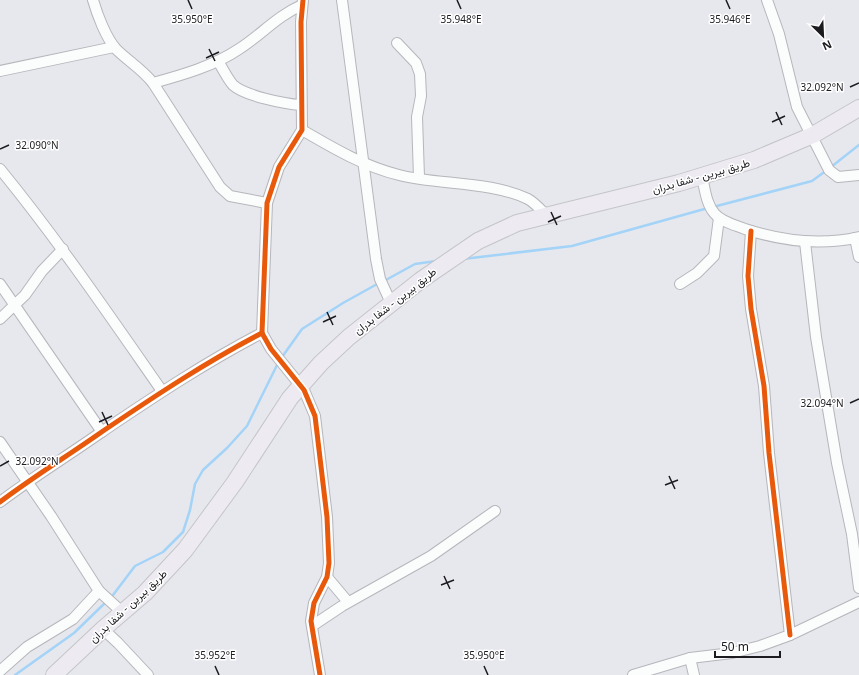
<svg xmlns="http://www.w3.org/2000/svg" width="859" height="675" font-family="'Noto Sans',Vazirmatn,sans-serif">
<style>
.lines{fill:none;stroke-linecap:round;stroke-linejoin:round}
.stream{stroke:#a4d3f8;stroke-width:2.5}
.street-casing{stroke:#b6b6bb;stroke-width:12}
.primary-casing{stroke:#c4c5c8;stroke-width:18}
.street{stroke:#fbfcfc;stroke-width:10}
.primary{stroke:#edebf1;stroke-width:16}
.cycleway-casing{stroke:#fff;stroke-width:8}
.cycleway{stroke:#e8590c;stroke-width:5}
.ticks{fill:none;stroke:#1b1b20;stroke-width:1.5}
.labels{text-anchor:middle;stroke-width:3;stroke-linejoin:round;paint-order:stroke}
.street-label{font-size:11px;fill:#1b1b20;stroke:#fff}
.ticks-label{font-size:10px;text-anchor:middle;fill:#1b1b20;stroke:#fff;stroke-width:3;stroke-linejoin:round;paint-order:stroke}
</style>
<rect width="100%" height="100%" fill="#e7e8ee"/>
<g class="lines">
<g class="stream">
<polyline points="831,167 859,145"/>
<polyline points="713,207 812,181 827,170"/>
<polyline points="463,259 572,246 708,208"/>
<polyline points="384,281 415,264 436,261"/>
<polyline points="282,357 302,329 343,303 379,283"/>
<polyline points="110,599 135,566 163,552 183,532 190,510 195,484 203,470 227,448 247,426 279,361"/>
<polyline points="15,675 74,633 106,602"/>
</g>
<g class="street-casing">
<g id="street">
<path d="M93 0C97 14 106 38 116 49 128 61 142 69 153 83 182 75 214 66 239 49 261 35 277 16 302 5"/>
<polyline points="303,0 301,22 302,130 279,167 267,203 262,333 271,349 304,390 315,416 327,517 329,563 327,577 314,603 311,621 320,675"/>
<polyline points="342,0 376,259 380,279 391,303"/>
<polyline points="767,0 779,34 797,107 829,170 838,177 859,175"/>
<polyline points="397,43 416,63 420,74 421,96 417,117 419,177"/>
<path d="M218 61C223 69 227 78 233 85 245 96 285 104 301 105"/>
<polyline points="0,71 114,47"/>
<polyline points="153,83 220,187 230,196 267,203"/>
<path d="M302 130C333 148 363 166 399 175 437 185 491 181 528 199 535 203 540 209 546 215"/>
<path d="M0 169C58 240 109 315 162 391"/>
<path d="M702 177C705 189 706 204 715 214 722 222 735 225 745 229 782 241 820 246 859 237"/>
<polyline points="751,231 748,276 751,309 764,386 769,453 790,635"/>
<polyline points="855,238 859,257"/>
<polyline points="805,242 816,337 837,463 852,534 859,588"/>
<polyline points="0,284 102,432"/>
<polyline points="680,284 697,273 714,256 719,218"/>
<polyline points="0,319 25,295 42,271 63,249"/>
<polyline points="0,442 51,516 99,591"/>
<path d="M0 502C33 477 69 455 103 431 155 396 206 362 262 333"/>
<polyline points="327,577 348,602"/>
<polyline points="312,626 342,606 431,556 495,511"/>
<polyline points="103,629 118,643 148,675"/>
<polyline points="690,658 694,675"/>
<polyline points="0,671 27,647 73,619 99,591 122,612"/>
<polyline points="633,675 690,658 732,653 760,646 790,635 859,602"/>
</g>
</g>
<g class="primary-casing">
<polyline id="primary" points="54,675 103,629 145,593 185,550 235,482 290,398 321,363 349,337 421,280 478,241 517,223 679,183 754,160 813,135 859,108"/>
</g>
<use href="#street" class="street"/>
<use href="#primary" class="primary"/>
<g class="cycleway-casing">
<g id="cycleway">
<polyline points="303,0 301,22 302,130 279,167 267,203 262,333 271,349 304,390 315,416 327,517 329,563 327,577 314,603 311,621 320,675"/>
<polyline points="751,231 748,276 751,309 764,386 769,453 790,635"/>
<path d="M0 502C33 477 69 455 103 431 155 396 206 362 262 333"/>
</g>
</g>
<use href="#cycleway" class="cycleway"/>
</g>
<path class="ticks" d="M188 0 192 9M457 0 461 9M726 0 730 9M209 49 215 61M206 58 219 52M850 87 859 83M776 112 782 125M772 122 785 116M0 149 9 145M551 212 557 225M548 222 561 216M327 312 333 325M323 322 336 316M850 403 859 399M102 412 108 425M99 422 112 416M0 466 9 461M669 476 675 489M665 485 678 480M444 576 450 589M441 585 454 580M215 666 219 675M484 666 488 675"/>
<g class="labels">
<g class="street-label">
<text transform="translate(701 176) rotate(-16)" y="4">طريق بيرين - شفا بدران</text>
<text transform="translate(395 301) rotate(-38)" y="4">طريق بيرين - شفا بدران</text>
<text transform="translate(128 606) rotate(-43)" y="4">طريق بيرين - شفا بدران</text>
</g>
</g>
<g class="ticks-label">
<text x="192" y="23">35.950°E</text>
<text x="461" y="23">35.948°E</text>
<text x="730" y="23">35.946°E</text>
<text x="822" y="91">32.092°N</text>
<text x="37" y="149">32.090°N</text>
<text x="822" y="407">32.094°N</text>
<text x="37" y="465">32.092°N</text>
<text x="215" y="659">35.952°E</text>
<text x="484" y="659">35.950°E</text>
</g>
<g transform="translate(823 36) rotate(156)" stroke="#ffffff" stroke-width="3" paint-order="stroke">
<path d="M0-3L7 15L0 10L-7 15Z" fill="#1b1b20"/>
<text y="-6" font-size="11" font-weight="bold" text-anchor="middle" fill="#1b1b20">N</text>
</g>
<path d="M715 651v6h65v-6" fill="none" stroke="#1b1b20" stroke-width="2"/>
<text x="721" y="651" font-size="12" fill="#1b1b20" stroke="#ffffff" stroke-width="3" paint-order="stroke">50 m</text>
</svg>
